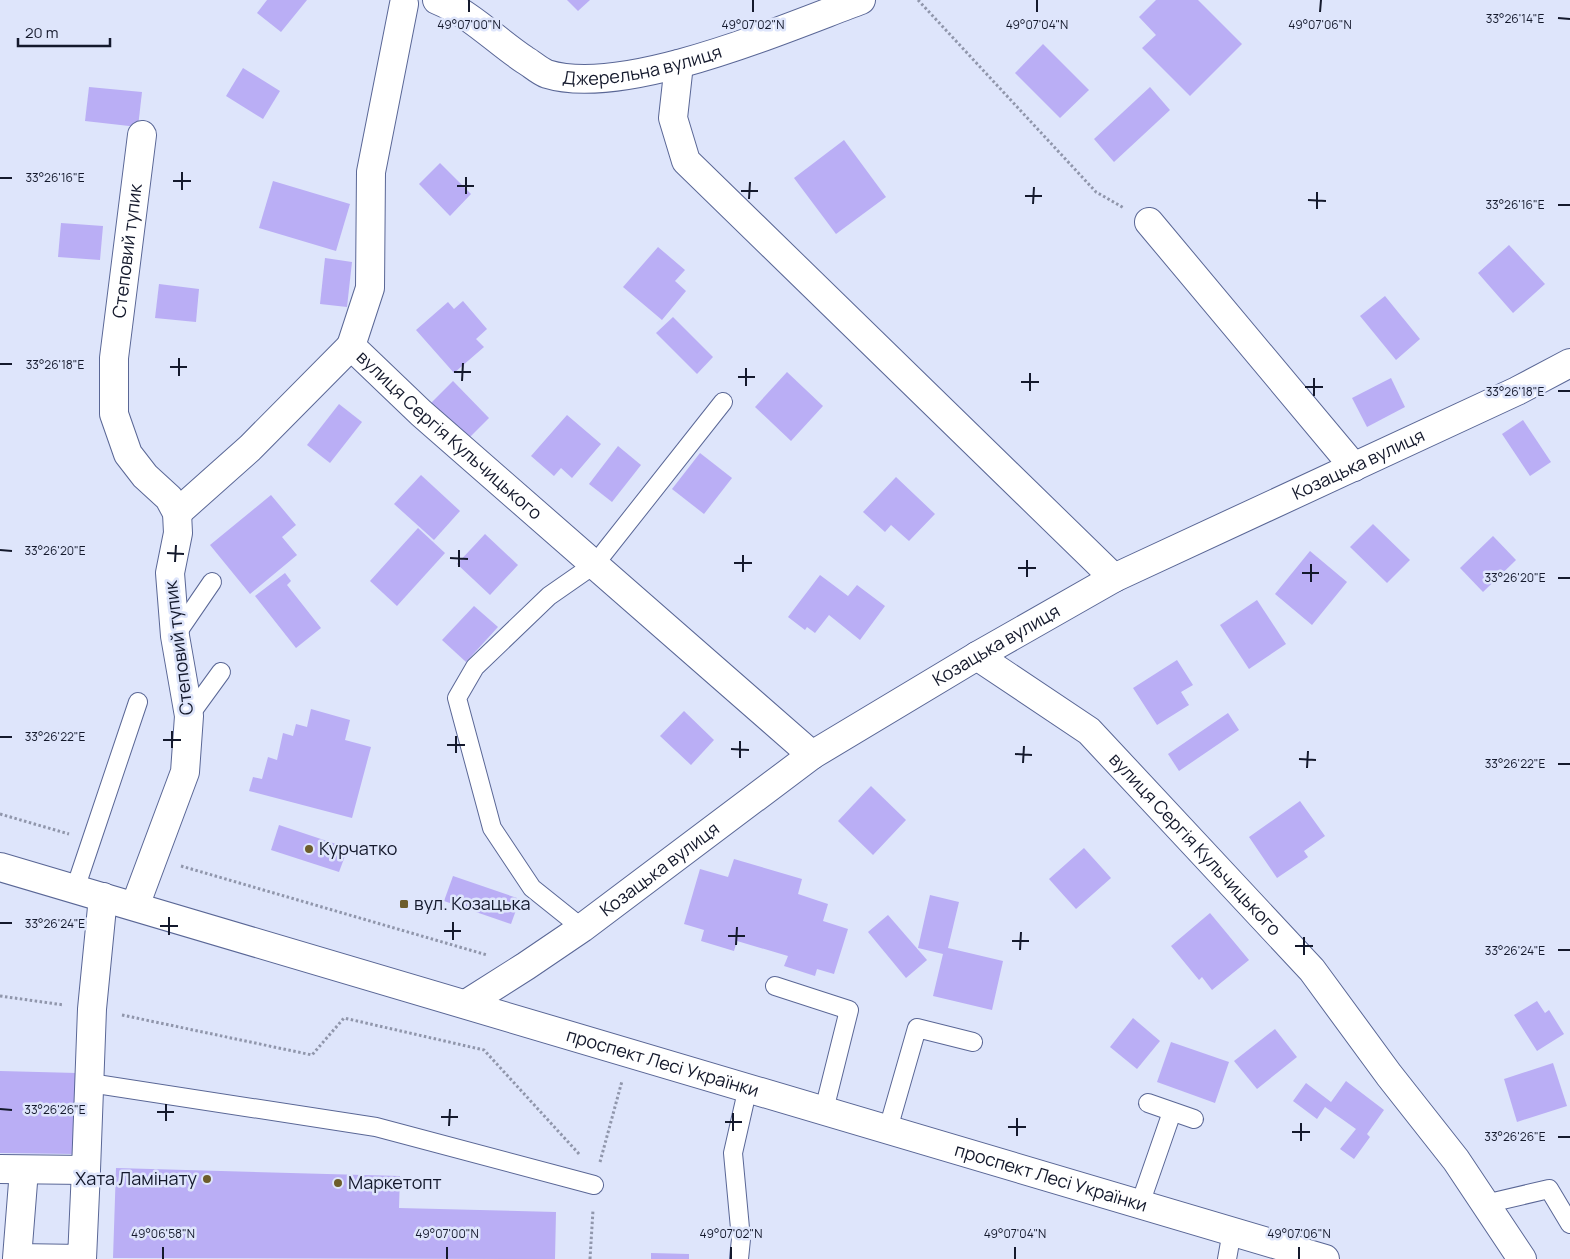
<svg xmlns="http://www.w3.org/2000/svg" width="1570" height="1259" font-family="Manrope,sans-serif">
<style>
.building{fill:#baaef5}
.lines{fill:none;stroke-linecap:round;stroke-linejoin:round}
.service-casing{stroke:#5a6796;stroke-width:20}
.minor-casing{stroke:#5a6796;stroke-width:30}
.tertiary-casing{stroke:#5a6796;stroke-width:30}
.path{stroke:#9096ab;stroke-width:3;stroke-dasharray:2.5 2.5;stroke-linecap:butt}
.service{stroke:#fff;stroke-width:18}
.minor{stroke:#fff;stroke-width:28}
.tertiary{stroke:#fff;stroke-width:28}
.ticks{fill:none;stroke:#14192c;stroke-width:2}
.poi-dot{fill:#6d5d2b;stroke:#dee5fb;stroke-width:2}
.labels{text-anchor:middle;stroke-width:5;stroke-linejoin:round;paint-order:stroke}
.street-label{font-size:18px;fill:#14192c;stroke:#dee5fb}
.poi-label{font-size:18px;fill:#14192c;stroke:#dee5fb;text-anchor:start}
.ticks-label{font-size:12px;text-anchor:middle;fill:#14192c;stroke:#dee5fb;stroke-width:5;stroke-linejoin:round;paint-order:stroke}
</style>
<rect width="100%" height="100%" fill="#dee5fb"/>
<g class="building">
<polygon points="267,0 307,0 281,32 257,13"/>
<polygon points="567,0 590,0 578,11"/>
<polygon points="1156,0 1198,0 1242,44 1190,96 1142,48 1156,35 1139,17"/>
<polygon points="1043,44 1089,90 1060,118 1015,73"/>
<polygon points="243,68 280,91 263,119 226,96"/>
<polygon points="89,87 142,92 138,127 85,121"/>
<polygon points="1150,87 1170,110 1114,162 1094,139"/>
<polygon points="844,140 886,197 836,234 794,178"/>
<polygon points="440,163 471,194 450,216 419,184"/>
<polygon points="273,181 350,204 336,251 259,228"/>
<polygon points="61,223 103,226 100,260 58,257"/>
<polygon points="1509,245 1545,284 1513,313 1478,273"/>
<polygon points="658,247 685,270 675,281 686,291 662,320 623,287"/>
<polygon points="325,258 352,262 347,307 320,304"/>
<polygon points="159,284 199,289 196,322 155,318"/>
<polygon points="1385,296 1420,339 1396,360 1360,316"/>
<polygon points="463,301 487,329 476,339 484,347 454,373 416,330 448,302 454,309"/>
<polygon points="673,317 713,357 697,374 656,333"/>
<polygon points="787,372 823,406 791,441 755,407"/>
<polygon points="1391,378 1405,407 1367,427 1352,398"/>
<polygon points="453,381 489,418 466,441 429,405"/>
<polygon points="339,404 362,422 330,463 307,445"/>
<polygon points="567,415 601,444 572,478 561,468 554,476 531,456"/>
<polygon points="1523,420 1551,462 1530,476 1502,434"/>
<polygon points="618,446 641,465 612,502 589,484"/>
<polygon points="700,453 732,478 704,514 672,489"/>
<polygon points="421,475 460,511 434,540 394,504"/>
<polygon points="896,477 935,514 909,541 891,525 885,532 863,512"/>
<polygon points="271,495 296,525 282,537 297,555 250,594 210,545"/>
<polygon points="1373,524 1410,560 1387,583 1350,547"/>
<polygon points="418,528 445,553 397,606 370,581"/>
<polygon points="485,534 518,565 490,595 457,564"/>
<polygon points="1493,536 1516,560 1483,592 1460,568"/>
<polygon points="1310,551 1347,582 1312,625 1275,594"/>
<polygon points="285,573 291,581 287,585 321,628 296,648 255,596"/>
<polygon points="820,575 848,596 857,585 885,606 860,640 829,615 815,633 807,627 805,630 788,617"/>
<polygon points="1257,600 1286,644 1249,669 1220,625"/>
<polygon points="474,606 498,627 466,662 442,640"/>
<polygon points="1177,660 1193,685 1181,692 1189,705 1157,725 1133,688"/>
<polygon points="311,709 350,720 345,740 371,747 352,818 249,791 253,777 262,779 268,757 277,760 283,733 293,736 296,724 307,727"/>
<polygon points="684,711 714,740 691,765 660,736"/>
<polygon points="1228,713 1239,730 1179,771 1168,754"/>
<polygon points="871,786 906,820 873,855 838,821"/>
<polygon points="1300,801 1325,836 1304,851 1308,857 1277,878 1249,837"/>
<polygon points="279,825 348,848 339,872 271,850"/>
<polygon points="1084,848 1111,878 1076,909 1049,879"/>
<polygon points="734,859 802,879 798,894 828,904 823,921 848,929 834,974 817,969 815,976 784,966 788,956 737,941 734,951 701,941 704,930 684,924 700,869 728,877"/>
<polygon points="453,876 520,899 511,924 444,901"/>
<polygon points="930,895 959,902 948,948 1003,961 992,1010 933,996 943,954 918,948"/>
<polygon points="1210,913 1249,960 1212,990 1202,977 1199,980 1171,946"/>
<polygon points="888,915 927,960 906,978 868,932"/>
<polygon points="1537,1001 1545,1013 1549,1010 1564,1034 1537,1051 1514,1015"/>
<polygon points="1133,1018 1160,1041 1137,1069 1110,1047"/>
<polygon points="1275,1029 1297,1057 1257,1089 1234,1061"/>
<polygon points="1171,1042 1229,1062 1215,1103 1157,1082"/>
<polygon points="1553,1063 1567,1106 1517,1122 1504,1079"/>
<polygon points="0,1071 77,1073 75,1154 0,1153"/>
<polygon points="1346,1081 1384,1110 1367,1134 1370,1137 1354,1159 1340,1149 1356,1129 1325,1107 1317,1119 1293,1101 1306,1083 1331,1102"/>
<polygon points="116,1168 400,1176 399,1208 556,1212 555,1259 113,1258"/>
<polygon points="651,1253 689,1254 689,1259 651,1259"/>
</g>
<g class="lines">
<g class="service-casing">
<g id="service">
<polyline points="175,636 212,582"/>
<polyline points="189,716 221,672"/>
<polyline points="75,889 138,702"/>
<polyline points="582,928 532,888 492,828 457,698 475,667 549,596 595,564 723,402"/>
<polyline points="775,986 849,1010 824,1110"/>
<polyline points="90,1083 376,1127 594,1185"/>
<polyline points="1148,1103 1194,1119"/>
<polyline points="888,1129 917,1028 973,1042"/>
<polyline points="1140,1204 1172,1112"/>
<polyline points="1485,1204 1549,1189 1570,1224"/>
<polyline points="739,1259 741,1239 733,1153 748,1087"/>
<polyline points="1227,1259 1232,1231"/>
</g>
</g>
<g class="minor-casing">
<g id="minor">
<path id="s1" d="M437 0C471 14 495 40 525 60 532 64 539 71 547 74 624 98 785 28 861 0"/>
<path id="s2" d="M404 4 371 172 370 288 351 346 421 413 812 755"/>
<polyline points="679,64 673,118 686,161 1114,578"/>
<polyline points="1149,222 1354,467"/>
<polyline points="177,513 250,448 351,346"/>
<path id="s3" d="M977 656 1089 731 1312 970 1389 1075 1456 1160 1522 1259"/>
<path id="s4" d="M135 906 185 772 189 716 175 636 170 573 178 533 177 513 169 498 145 476 128 454 114 414V358L142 135"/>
<path id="s5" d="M466 1004 526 966 582 928 812 755 977 656 1114 578 1517 391 1570 363"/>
<polyline points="0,1169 86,1170 92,1009 103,897"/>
<polyline points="24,1170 17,1258 82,1259 86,1170"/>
</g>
</g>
<g class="tertiary-casing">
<g id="tertiary">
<path id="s6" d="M0 867 1325 1259"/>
</g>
</g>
<g class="path">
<polyline points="918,0 1096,192 1124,208"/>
<polyline points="0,814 69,834"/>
<polyline points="181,866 487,955"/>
<polyline points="0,996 64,1005"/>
<polyline points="122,1015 312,1055 344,1018 484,1050 580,1155"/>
<polyline points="600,1162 622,1081"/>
<polyline points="590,1259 593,1210"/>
</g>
<use href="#service" class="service"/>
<use href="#minor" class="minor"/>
<use href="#tertiary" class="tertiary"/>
</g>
<path class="ticks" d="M469 12V0M753 12V0M1037 12V0M1320 12 1321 0M1558 18 1570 19M0 178H12M173 181H191M457 186H474M182 190V172M741 191H758M466 194V177M1025 196H1042M749 199 750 182M1308 200 1326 201M1033 204 1034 187M1558 205H1570M1317 209V192M0 364H12M170 367H187M454 372H471M179 376V358M738 377H755M462 381 463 363M1021 382H1039M746 386V368M1305 387H1323M1030 391V373M1558 391H1570M1314 396V378M0 550 12 551M167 553 184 554M450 558 468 559M175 562 176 545M734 563H752M459 567V550M1018 568H1036M743 572V555M1302 573H1319M1027 577V560M1558 578H1570M1311 582V564M0 737H12M163 740H181M447 745H465M172 748V731M731 749 749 750M456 753V736M1015 754 1032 755M740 758V741M1299 759 1316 760M1023 763 1024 746M1558 764H1570M1307 768 1308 751M0 923H12M160 926H178M444 931H461M169 935V917M728 936H745M453 940V922M1012 941H1029M736 945 737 927M1295 946H1313M1020 950 1021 932M1558 950H1570M1304 955V937M0 1109 12 1110M157 1112H174M441 1117H458M166 1121V1104M725 1122H742M449 1126 450 1109M1008 1127H1026M733 1131V1113M1292 1132H1310M1017 1136V1118M1558 1137H1570M1301 1141V1123M163 1259V1247M447 1259V1247M731 1259V1247M1015 1259V1247M1299 1259V1247"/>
<g class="poi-dot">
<circle cx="309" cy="849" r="5"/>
<rect x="399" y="899" width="10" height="10" rx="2.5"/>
<circle cx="207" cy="1179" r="5"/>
<circle cx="338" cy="1183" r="5"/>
</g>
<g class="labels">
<g class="street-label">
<text dy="6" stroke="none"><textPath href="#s1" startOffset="230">Джерельна вулиця</textPath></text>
<text dy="6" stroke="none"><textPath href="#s4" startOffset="688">Степовий тупик</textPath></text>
<text dy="6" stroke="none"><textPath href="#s2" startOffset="481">вулиця Сергія Кульчицького</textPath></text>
<text dy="6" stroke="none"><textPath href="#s5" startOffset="1046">Козацька вулиця</textPath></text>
<text dy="6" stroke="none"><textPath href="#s5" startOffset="641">Козацька вулиця</textPath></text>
<text transform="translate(179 648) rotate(-97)" y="6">Степовий тупик</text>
<text dy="6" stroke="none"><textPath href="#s3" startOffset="290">вулиця Сергія Кульчицького</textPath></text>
<text dy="6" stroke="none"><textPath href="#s5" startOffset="236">Козацька вулиця</textPath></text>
<text dy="6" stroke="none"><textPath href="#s6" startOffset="691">проспект Лесі Українки</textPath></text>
<text dy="6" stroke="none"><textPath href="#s6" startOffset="1096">проспект Лесі Українки</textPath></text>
</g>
<g class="poi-label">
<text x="319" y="855">Курчатко</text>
<text x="414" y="910">вул. Козацька</text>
<text x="197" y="1185" text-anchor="end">Хата Ламінату</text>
<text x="348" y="1189">Маркетопт</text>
</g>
</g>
<g class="ticks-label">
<text x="1515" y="23">33°26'14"E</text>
<text x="469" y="29">49°07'00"N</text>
<text x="753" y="29">49°07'02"N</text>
<text x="1037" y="29">49°07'04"N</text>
<text x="1320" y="29">49°07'06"N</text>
<text x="55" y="182">33°26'16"E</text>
<text x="1515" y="209">33°26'16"E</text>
<text x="55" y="369">33°26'18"E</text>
<text x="1515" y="396">33°26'18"E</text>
<text x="55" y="555">33°26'20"E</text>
<text x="1515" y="582">33°26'20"E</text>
<text x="55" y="741">33°26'22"E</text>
<text x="1515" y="768">33°26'22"E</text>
<text x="55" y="928">33°26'24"E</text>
<text x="1515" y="955">33°26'24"E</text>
<text x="55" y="1114">33°26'26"E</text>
<text x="1515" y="1141">33°26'26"E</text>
<text x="163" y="1238">49°06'58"N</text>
<text x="447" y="1238">49°07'00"N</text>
<text x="731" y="1238">49°07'02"N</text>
<text x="1015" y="1238">49°07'04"N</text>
<text x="1299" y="1238">49°07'06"N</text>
</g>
<path d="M18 38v8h92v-8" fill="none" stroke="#14192c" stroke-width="2.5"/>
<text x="25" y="38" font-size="15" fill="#14192c" stroke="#dee5fb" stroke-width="4" paint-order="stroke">20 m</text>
</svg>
